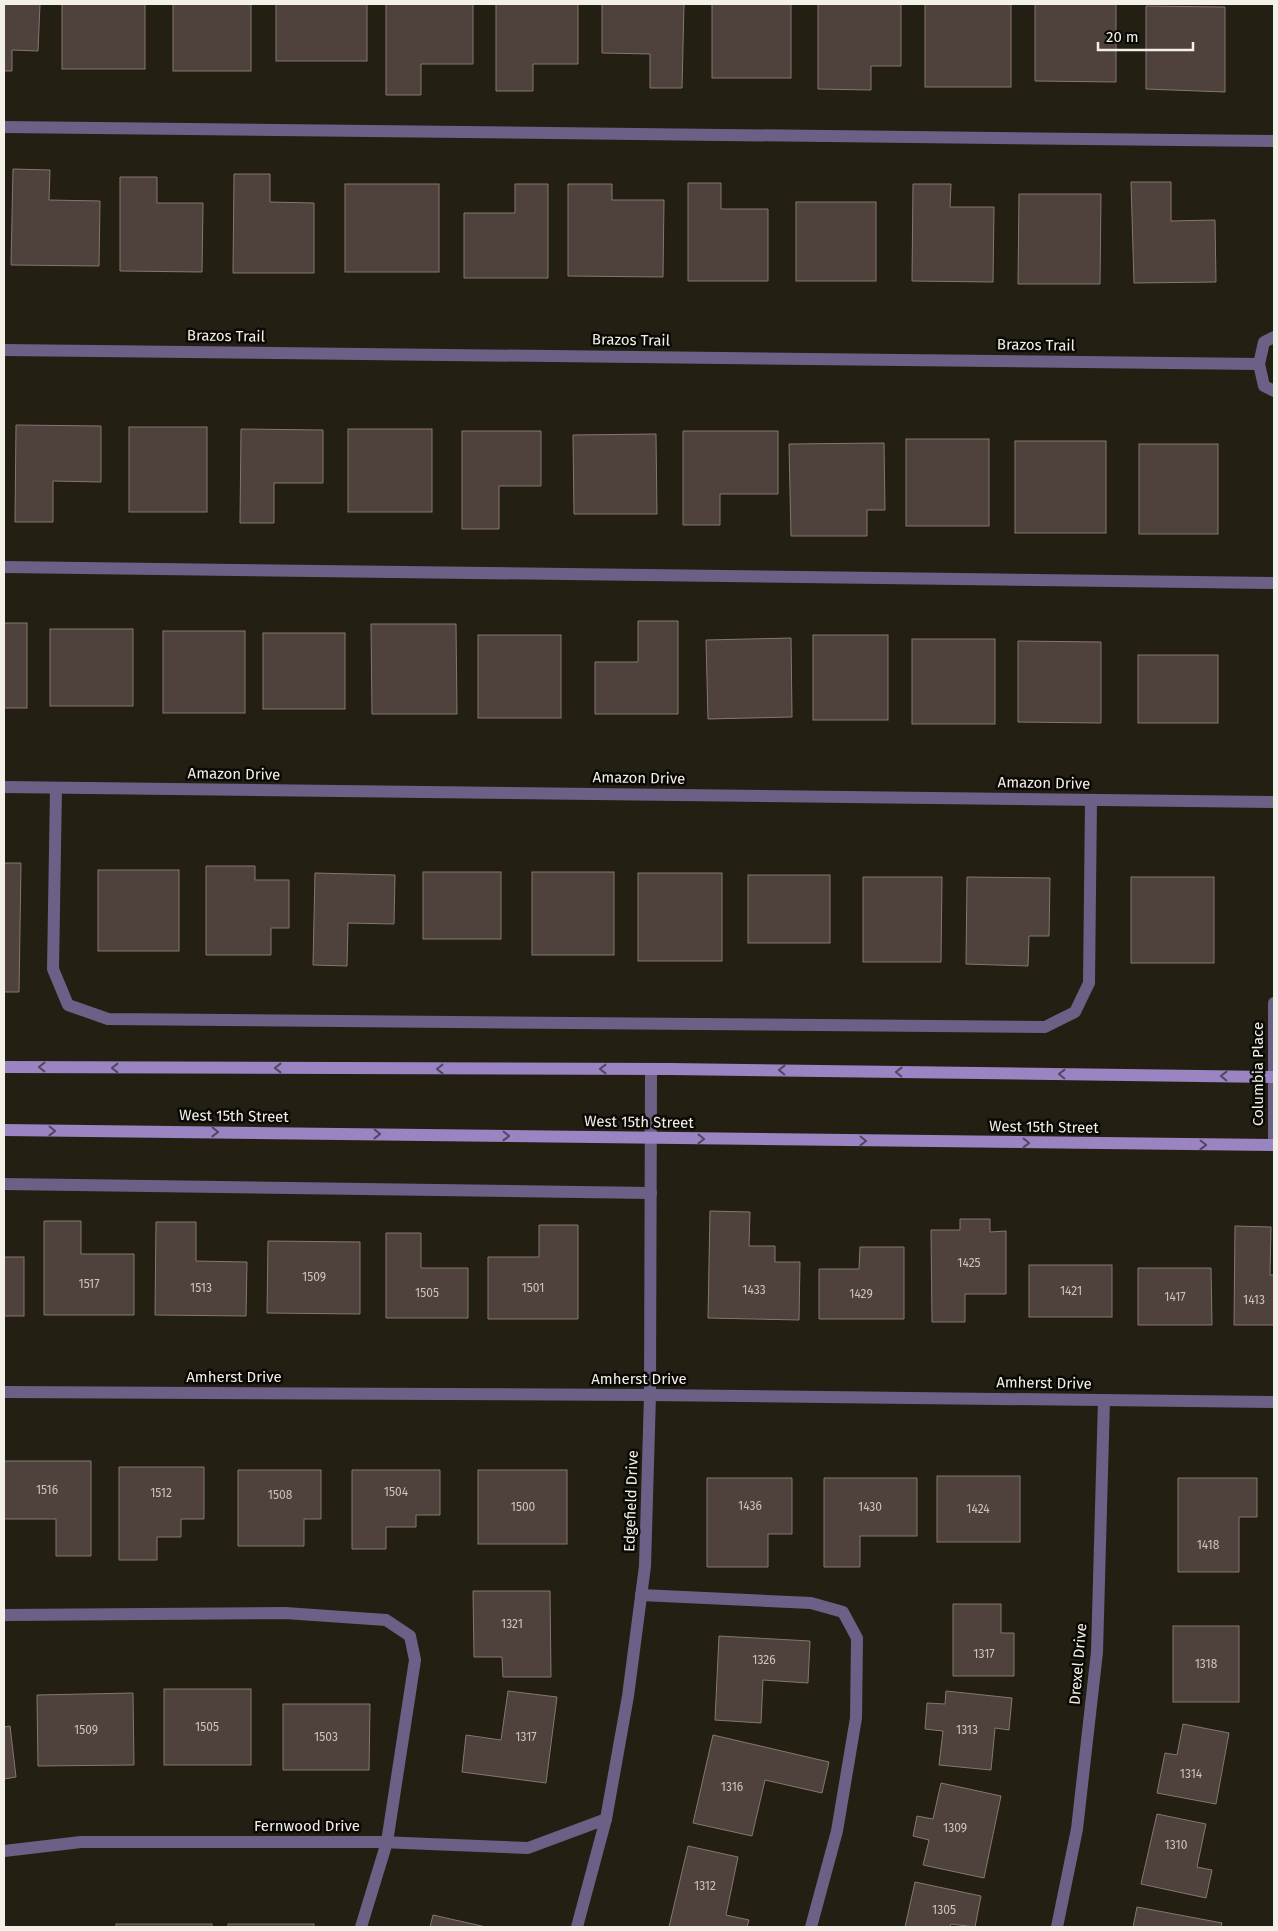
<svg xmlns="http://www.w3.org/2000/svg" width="1278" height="1931" font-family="'Fira Sans',sans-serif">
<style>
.building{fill:#4f413b;stroke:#86766f}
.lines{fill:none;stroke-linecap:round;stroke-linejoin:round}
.service{stroke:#6d6086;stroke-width:12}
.minor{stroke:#6d6086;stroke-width:12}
.tertiary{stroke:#6d6086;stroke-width:12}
.secondary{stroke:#9a84c1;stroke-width:12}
.oneway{stroke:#524663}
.labels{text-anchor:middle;stroke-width:5;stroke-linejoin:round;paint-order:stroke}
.number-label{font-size:12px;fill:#cac4bd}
.street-label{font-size:15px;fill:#f3f0e8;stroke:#0b0905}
</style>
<rect width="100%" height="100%" fill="#241f13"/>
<g class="building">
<polygon points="4,4 40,4 38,51 12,50 12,71 4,71"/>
<rect x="62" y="4" width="83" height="65"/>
<rect x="173" y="4" width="78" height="67"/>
<rect x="276" y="4" width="91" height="57"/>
<polygon points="386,4 473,4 473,64 421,64 421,95 386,95"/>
<polygon points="496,4 578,4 578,64 533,64 533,91 496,91"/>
<polygon points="602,4 684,4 682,88 650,88 650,54 602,53"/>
<rect x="712" y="4" width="79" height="74"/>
<polygon points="818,4 901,4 901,66 871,66 871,90 818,89"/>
<rect x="925" y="4" width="86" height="83"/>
<polygon points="1035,4 1116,4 1116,82 1035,81"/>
<polygon points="1146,6 1225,7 1225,92 1146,89"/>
<polygon points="13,169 50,170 49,200 100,201 99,266 11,265"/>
<polygon points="234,174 270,174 270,202 314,203 314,273 233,273"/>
<polygon points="120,177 157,177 157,203 203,203 202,272 120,271"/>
<polygon points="1131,182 1171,182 1171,221 1215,220 1216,282 1134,283"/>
<polygon points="688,183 721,183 721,209 768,209 768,281 688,281"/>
<rect x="345" y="184" width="94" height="88"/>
<polygon points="515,184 548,184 548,278 464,278 464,213 515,213"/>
<polygon points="568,184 612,184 612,200 664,200 663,277 568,276"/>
<polygon points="913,184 951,184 950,207 994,207 993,282 912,281"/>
<polygon points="1019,194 1101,194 1100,284 1018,284"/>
<rect x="796" y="202" width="80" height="79"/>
<polygon points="16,425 101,426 101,482 53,481 53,522 15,522"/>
<rect x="129" y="427" width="78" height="85"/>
<polygon points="241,429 323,430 323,483 274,483 274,523 240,523"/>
<rect x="348" y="429" width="84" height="83"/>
<polygon points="462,431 541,431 541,486 499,486 499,529 462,529"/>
<polygon points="683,431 778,431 778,494 720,494 720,525 683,525"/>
<polygon points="656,434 657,514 574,514 573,435"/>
<rect x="906" y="439" width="83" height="87"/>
<rect x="1015" y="441" width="91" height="92"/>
<polygon points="884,443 885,510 867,510 867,536 791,536 789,444"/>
<rect x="1139" y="444" width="79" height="90"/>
<polygon points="638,621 678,621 678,714 595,714 595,662 638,662"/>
<rect x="4" y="623" width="23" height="85"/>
<polygon points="371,624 456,624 457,714 372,714"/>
<rect x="50" y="629" width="83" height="77"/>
<rect x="163" y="631" width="82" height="82"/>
<rect x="263" y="633" width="82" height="76"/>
<rect x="478" y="635" width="83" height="83"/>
<rect x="813" y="635" width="75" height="85"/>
<polygon points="791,638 792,717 708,719 706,640"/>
<rect x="912" y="639" width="83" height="85"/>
<polygon points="1018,641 1101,642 1101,723 1018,722"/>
<rect x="1138" y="655" width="80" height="68"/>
<polygon points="4,863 21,863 19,992 4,992"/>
<polygon points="206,866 255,866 255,880 289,880 289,928 271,928 271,955 206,955"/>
<rect x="98" y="870" width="81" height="81"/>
<rect x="423" y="872" width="78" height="67"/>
<rect x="532" y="872" width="82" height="83"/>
<polygon points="315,873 395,875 394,924 348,923 347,966 313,965"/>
<rect x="638" y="873" width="84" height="88"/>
<rect x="748" y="875" width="82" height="68"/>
<polygon points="863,877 942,877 941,962 863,962"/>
<polygon points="967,877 1050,878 1049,936 1029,936 1028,966 966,964"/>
<rect x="1131" y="877" width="83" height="86"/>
<polygon points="710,1211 750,1212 749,1246 775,1246 775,1262 800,1262 799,1320 708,1318"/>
<polygon points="960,1219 990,1219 990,1232 1006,1231 1006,1294 965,1294 965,1322 932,1322 931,1230 960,1230"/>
<polygon points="44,1221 81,1221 81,1254 134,1254 134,1315 44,1315"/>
<polygon points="156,1222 196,1222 196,1261 247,1262 246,1316 155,1315"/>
<polygon points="539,1225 578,1225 578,1319 488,1319 488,1257 539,1257"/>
<polygon points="1235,1226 1271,1227 1270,1275 1274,1275 1274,1325 1234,1325"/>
<polygon points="386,1233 421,1233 421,1268 468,1268 468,1318 386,1318"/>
<polygon points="268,1241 360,1242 360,1314 267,1313"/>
<polygon points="860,1247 904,1247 904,1319 819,1319 819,1269 859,1269"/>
<rect x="4" y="1257" width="20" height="59"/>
<rect x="1029" y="1265" width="83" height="52"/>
<polygon points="1138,1268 1211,1268 1212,1325 1138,1325"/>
<polygon points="4,1461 91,1461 91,1556 56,1556 56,1519 4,1519"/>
<polygon points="119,1467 204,1467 204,1519 181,1519 181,1537 157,1537 157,1560 119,1560"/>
<polygon points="238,1470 321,1470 321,1519 304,1519 304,1546 238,1546"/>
<polygon points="352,1470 440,1470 440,1515 416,1515 416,1527 386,1527 386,1549 352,1549"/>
<rect x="478" y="1470" width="89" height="74"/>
<rect x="937" y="1476" width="83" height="66"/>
<polygon points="707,1478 792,1478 792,1534 768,1534 768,1567 707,1567"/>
<polygon points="824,1478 917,1478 917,1536 860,1536 860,1567 824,1567"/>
<polygon points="1178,1478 1257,1478 1257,1517 1239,1517 1239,1572 1178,1572"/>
<polygon points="473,1591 550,1591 551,1677 503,1677 502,1657 474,1657"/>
<polygon points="953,1604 1001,1604 1001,1633 1014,1633 1014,1676 953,1676"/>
<rect x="1173" y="1626" width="66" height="76"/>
<polygon points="719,1636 810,1641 808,1683 763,1680 761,1723 715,1720"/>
<rect x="164" y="1689" width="87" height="76"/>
<polygon points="508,1691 557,1697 546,1783 462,1772 466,1735 501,1740"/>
<polygon points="946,1691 1012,1698 1009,1730 995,1728 991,1770 939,1765 943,1731 925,1729 927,1703 945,1704"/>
<polygon points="133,1693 134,1765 38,1766 37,1695"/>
<polygon points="283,1704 370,1704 369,1770 283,1770"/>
<polygon points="1183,1724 1229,1733 1216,1804 1157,1793 1165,1753 1177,1755"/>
<polygon points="10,1726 16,1777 4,1779 4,1727"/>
<polygon points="713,1735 829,1762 822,1793 765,1780 752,1836 693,1823"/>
<polygon points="941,1783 1001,1796 984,1878 923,1865 929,1840 913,1836 917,1816 933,1819"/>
<polygon points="1157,1814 1206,1824 1197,1867 1212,1870 1206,1898 1141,1884"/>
<polygon points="688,1846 738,1857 726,1915 749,1920 747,1927 669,1927"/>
<polygon points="915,1882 981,1896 975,1927 951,1924 950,1927 905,1927"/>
<polygon points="1137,1907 1222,1923 1221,1927 1133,1927"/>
<polygon points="433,1915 486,1927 430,1927"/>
<rect x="116" y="1924" width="96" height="3"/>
<rect x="228" y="1924" width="86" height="3"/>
</g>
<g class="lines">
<g class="service">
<polyline points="4,127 1274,141"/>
<polyline points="4,567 1274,583"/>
<polyline points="56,788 53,969 68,1005 108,1019 1045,1027 1075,1012 1089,983 1091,800"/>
<polyline points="4,1184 651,1193"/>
<polyline points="641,1595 811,1603 843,1612 857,1638 856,1718 837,1831 811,1927"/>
<polyline points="4,1615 285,1613 386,1620 410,1636 415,1660 387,1842 361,1927"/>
</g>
<g class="minor">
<polyline points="4,350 1259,364"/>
<polyline points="4,787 1274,802"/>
<polyline points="4,1392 650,1395 1274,1402"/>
<polyline points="4,1851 81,1842 380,1842 528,1848 606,1819"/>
<polyline points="577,1927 606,1819 628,1696 645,1566 650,1395 651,1069"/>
<polyline points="1057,1927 1077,1829 1097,1652 1104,1400"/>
</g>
<g class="tertiary">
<polyline points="1274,337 1264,342 1259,364 1264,386 1274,391"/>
<polyline points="1274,1145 1274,1003"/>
</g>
<g class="secondary">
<polyline points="4,1067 670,1069 1274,1077"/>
<polyline points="4,1130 1274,1145"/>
</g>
</g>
<defs><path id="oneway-chevron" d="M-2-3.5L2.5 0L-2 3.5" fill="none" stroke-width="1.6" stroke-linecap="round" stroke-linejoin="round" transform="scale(1.25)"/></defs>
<g class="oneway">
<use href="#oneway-chevron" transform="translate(42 1067) rotate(-179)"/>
<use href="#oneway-chevron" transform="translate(115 1068) rotate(-180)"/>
<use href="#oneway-chevron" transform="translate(278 1068) rotate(-180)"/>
<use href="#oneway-chevron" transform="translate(440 1069) rotate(-180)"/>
<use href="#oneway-chevron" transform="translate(603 1069) rotate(-180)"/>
<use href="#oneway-chevron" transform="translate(782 1070) rotate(-179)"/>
<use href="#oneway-chevron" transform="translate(899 1072) rotate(-179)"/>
<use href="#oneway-chevron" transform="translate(1062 1074) rotate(-179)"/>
<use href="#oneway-chevron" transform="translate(1224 1076) rotate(-179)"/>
<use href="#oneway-chevron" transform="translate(52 1131) rotate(1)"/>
<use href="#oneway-chevron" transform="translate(215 1132) rotate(1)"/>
<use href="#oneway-chevron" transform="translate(377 1134) rotate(1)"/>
<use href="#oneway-chevron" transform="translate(506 1136) rotate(1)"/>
<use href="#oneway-chevron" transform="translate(701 1139) rotate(1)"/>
<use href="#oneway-chevron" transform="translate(863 1141) rotate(1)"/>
<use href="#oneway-chevron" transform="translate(1026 1143) rotate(1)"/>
<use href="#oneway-chevron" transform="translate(1203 1145) rotate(1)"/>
</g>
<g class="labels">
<g class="number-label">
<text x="969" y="1267">1425</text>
<text x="314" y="1281">1509</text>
<text x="89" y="1288">1517</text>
<text x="201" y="1292">1513</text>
<text x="533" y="1292">1501</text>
<text x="754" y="1294">1433</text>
<text x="1071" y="1295">1421</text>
<text x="427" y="1297">1505</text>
<text x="861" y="1298">1429</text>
<text x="1175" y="1301">1417</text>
<text x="1254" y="1304">1413</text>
<text x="47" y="1494">1516</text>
<text x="396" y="1496">1504</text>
<text x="161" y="1497">1512</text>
<text x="280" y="1499">1508</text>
<text x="750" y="1510">1436</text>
<text x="523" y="1511">1500</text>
<text x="870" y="1511">1430</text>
<text x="978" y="1513">1424</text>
<text x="1208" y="1549">1418</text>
<text x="512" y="1628">1321</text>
<text x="984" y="1658">1317</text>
<text x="764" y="1664">1326</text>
<text x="1206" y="1668">1318</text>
<text x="207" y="1731">1505</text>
<text x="86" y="1734">1509</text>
<text x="967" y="1734">1313</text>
<text x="326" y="1741">1503</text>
<text x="526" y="1741">1317</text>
<text x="1191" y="1778">1314</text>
<text x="732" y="1791">1316</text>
<text x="955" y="1832">1309</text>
<text x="1176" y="1849">1310</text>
<text x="705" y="1890">1312</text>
<text x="944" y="1914">1305</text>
</g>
<g class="street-label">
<text transform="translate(226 336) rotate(1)" y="5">Brazos Trail</text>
<text transform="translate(631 340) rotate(1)" y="5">Brazos Trail</text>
<text transform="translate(1036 345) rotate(1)" y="5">Brazos Trail</text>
<text transform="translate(234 774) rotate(1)" y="5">Amazon Drive</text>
<text transform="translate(639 778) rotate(1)" y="5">Amazon Drive</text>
<text transform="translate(1044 783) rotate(1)" y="5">Amazon Drive</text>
<text transform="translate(1258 1074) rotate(-90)" y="5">Columbia Place</text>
<text transform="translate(234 1116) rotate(1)" y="5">West 15th Street</text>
<text transform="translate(639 1122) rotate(1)" y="5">West 15th Street</text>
<text transform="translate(1044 1127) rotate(1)" y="5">West 15th Street</text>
<text x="234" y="1382">Amherst Drive</text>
<text x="639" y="1384">Amherst Drive</text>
<text transform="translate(1044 1383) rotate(1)" y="5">Amherst Drive</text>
<text transform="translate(631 1501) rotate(-88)" y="5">Edgefield Drive</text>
<text transform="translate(1078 1664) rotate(-85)" y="5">Drexel Drive</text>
<text x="307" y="1831">Fernwood Drive</text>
</g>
</g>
<rect width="1278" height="1931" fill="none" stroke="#f3f0e8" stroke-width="10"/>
<path d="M1098 42v8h95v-8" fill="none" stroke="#f3f0e8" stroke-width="2.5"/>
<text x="1106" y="42" font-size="15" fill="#f3f0e8" stroke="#0b0905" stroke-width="4" paint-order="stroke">20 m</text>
</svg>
